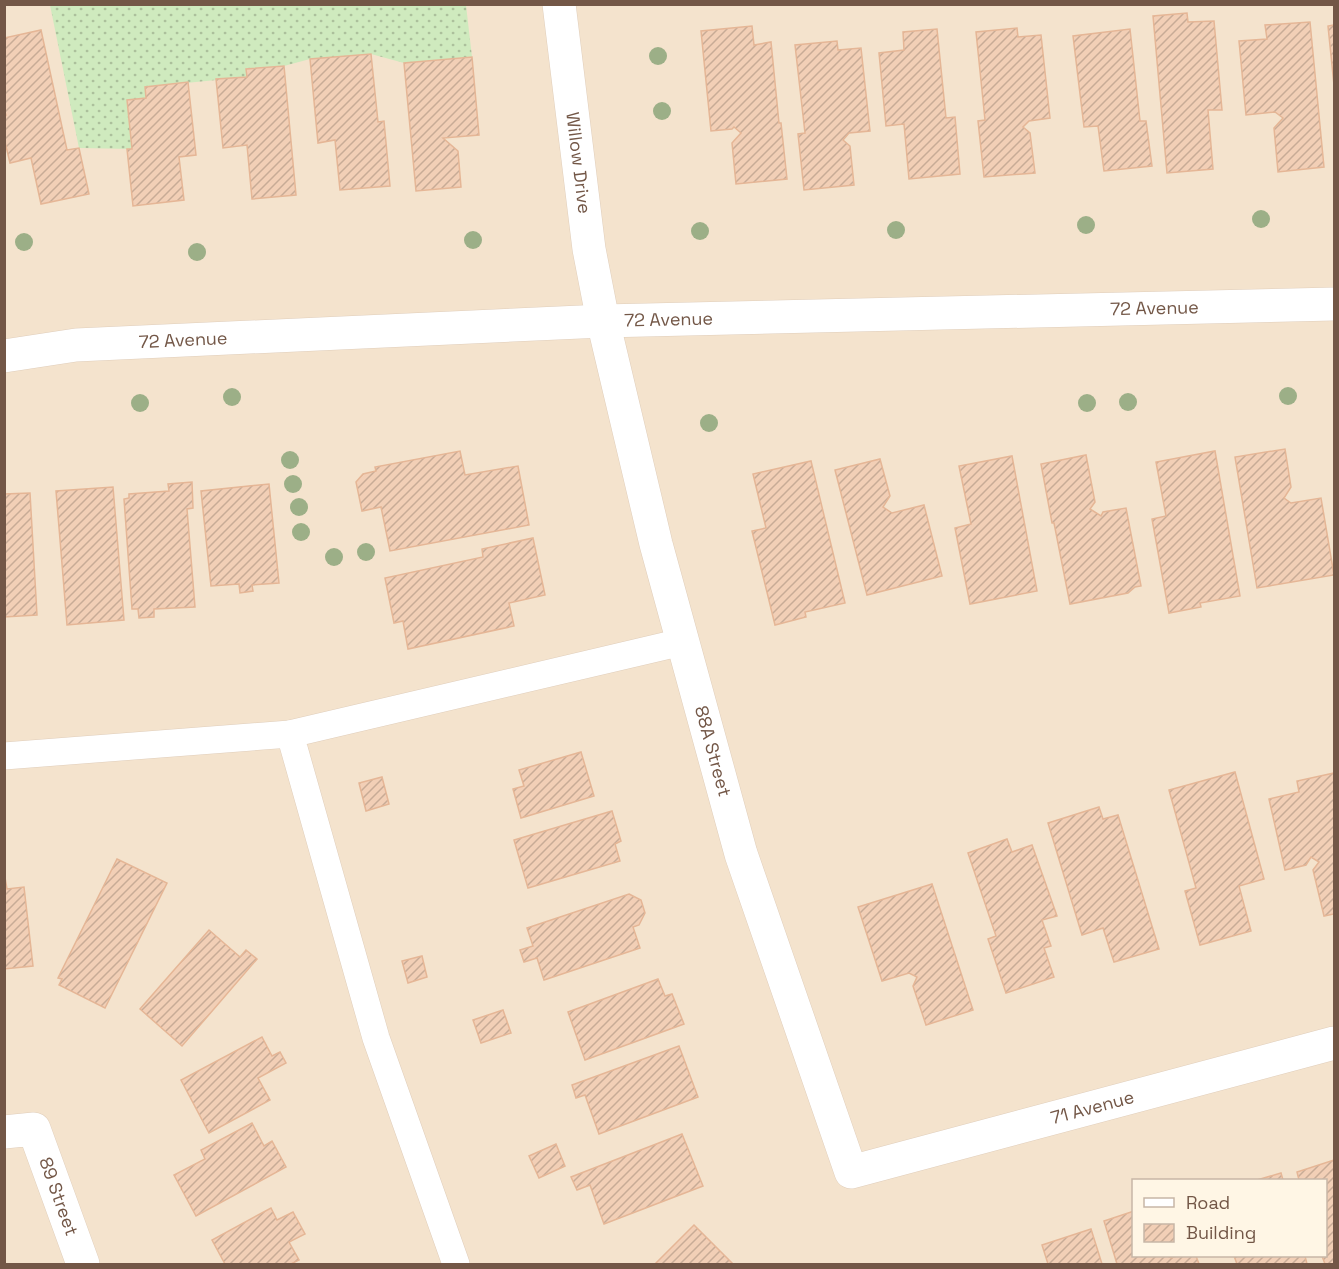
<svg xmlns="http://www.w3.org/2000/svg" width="1339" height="1269" font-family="'Space Grotesk',sans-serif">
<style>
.residential{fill:#f4e3cd;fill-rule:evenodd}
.grass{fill:url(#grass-dots)}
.building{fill:url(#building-hatch);stroke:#e5b696;stroke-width:1.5}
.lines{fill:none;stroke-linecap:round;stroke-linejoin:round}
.service-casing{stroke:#e0cebb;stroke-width:28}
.minor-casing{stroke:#e0cebb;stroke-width:34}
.tertiary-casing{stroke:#e0cebb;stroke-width:34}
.service{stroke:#fff;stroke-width:27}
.minor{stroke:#fff;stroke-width:33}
.tertiary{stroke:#fff;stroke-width:33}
.tree{fill:#9caf87}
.labels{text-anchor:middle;stroke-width:4.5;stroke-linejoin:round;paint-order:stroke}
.street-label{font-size:18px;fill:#735747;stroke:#fff6e5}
</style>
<defs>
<pattern id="grass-dots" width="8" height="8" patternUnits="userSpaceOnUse" patternTransform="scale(1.5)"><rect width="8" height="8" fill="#cfeabe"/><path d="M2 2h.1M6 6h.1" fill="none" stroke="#acc09c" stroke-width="1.8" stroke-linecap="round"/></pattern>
<pattern id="building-hatch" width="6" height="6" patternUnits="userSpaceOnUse" patternTransform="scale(1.5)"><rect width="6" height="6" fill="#f2cfb6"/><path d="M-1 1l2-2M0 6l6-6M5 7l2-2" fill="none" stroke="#c8ab96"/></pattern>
</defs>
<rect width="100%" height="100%" fill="#fcf2df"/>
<path class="residential" d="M5 5H1334V1264H5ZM1134 1180H1326V1256H1134Z"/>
<polygon class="grass" points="50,5 466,5 472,57 404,63 371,54 310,59 284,66 247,69 247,77 145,87 146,98 127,100 132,149 79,148"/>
<g class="building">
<polygon points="1187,13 1188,22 1214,21 1222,110 1208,110 1213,169 1167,173 1153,16"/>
<polygon points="1310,22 1324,167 1278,172 1274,128 1283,118 1275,112 1246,115 1239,41 1267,39 1265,25"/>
<polygon points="1334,25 1334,85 1328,26"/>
<polygon points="752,26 754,45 771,42 779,123 781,123 787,179 736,184 732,143 741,133 734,127 732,129 711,131 701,31"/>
<polygon points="1017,28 1018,37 1041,35 1050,118 1029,121 1023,127 1030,133 1035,173 984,177 978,121 985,120 976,32"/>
<polygon points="937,29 946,118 955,117 960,174 909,179 904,124 886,126 879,53 904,50 903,32"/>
<polygon points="1130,29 1140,121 1146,121 1152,166 1104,171 1098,126 1084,127 1073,36"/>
<polygon points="41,30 67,150 79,148 89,194 41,204 31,158 10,163 4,138 4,115 6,115 4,109 4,38"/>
<polygon points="837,41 838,50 861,48 870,131 849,133 843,140 850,146 854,185 804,190 798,134 805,133 795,45"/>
<polygon points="371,54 378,122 384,121 390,186 340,190 335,140 318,143 310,59"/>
<polygon points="472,57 479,135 443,138 458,151 461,187 416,191 404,63"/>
<polygon points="284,66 296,195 252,199 247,145 223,148 216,79 247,77 246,69"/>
<polygon points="188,82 196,155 179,157 184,200 133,206 127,149 132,149 127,100 146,98 145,87"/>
<polygon points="1285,449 1291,487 1284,498 1291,503 1321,498 1334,575 1257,588 1235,457"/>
<polygon points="460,451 465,475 518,466 529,525 390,551 381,507 362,511 356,482 363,474 376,471 375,467"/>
<polygon points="1215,451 1240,596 1200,603 1201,607 1169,613 1152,519 1166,516 1156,462"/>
<polygon points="1086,455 1095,502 1090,509 1101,516 1103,512 1126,508 1141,586 1135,587 1128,593 1070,604 1054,523 1052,523 1041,464"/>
<polygon points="1012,456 1037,591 970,604 955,528 971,524 959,466"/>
<polygon points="880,459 890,496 883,507 892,513 924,505 942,576 867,595 835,470"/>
<polygon points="811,461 845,603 805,612 806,617 775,625 752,531 766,528 753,474"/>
<polygon points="192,482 193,508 187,509 195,607 154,609 154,617 139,618 138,609 132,609 124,499 129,498 129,494 169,491 168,484"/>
<polygon points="269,484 279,583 252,585 253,591 240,593 239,584 211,586 201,491"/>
<polygon points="113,487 124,620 67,625 56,491"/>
<polygon points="30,493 37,615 4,617 4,494"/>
<polygon points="533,538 545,595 509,603 514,626 408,649 403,621 394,623 385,578 483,557 482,549"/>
<polygon points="581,752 594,796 521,818 513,789 524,786 519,770"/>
<polygon points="1235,772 1264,879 1239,886 1251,931 1200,945 1185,891 1196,888 1169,790"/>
<polygon points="1334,773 1334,914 1324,916 1313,870 1319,862 1311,857 1306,865 1285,870 1269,799 1299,792 1297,781"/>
<polygon points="382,777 389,804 366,811 359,783"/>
<polygon points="1099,807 1103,819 1118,815 1159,949 1114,962 1103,928 1082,935 1048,823"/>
<polygon points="612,811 621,841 615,844 620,861 528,888 514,840"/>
<polygon points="1007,839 1012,852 1032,845 1057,916 1042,920 1051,946 1044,948 1054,977 1006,993 988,939 996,936 968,853"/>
<polygon points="117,859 167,883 105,1008 59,985 62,979 58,978"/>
<polygon points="4,872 7,889 24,887 33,966 4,969"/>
<polygon points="932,884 973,1010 926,1025 913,986 917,977 909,973 882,981 858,907"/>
<polygon points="629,894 641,900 645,913 639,925 633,927 640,948 544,980 537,958 524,962 520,950 533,946 527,928"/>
<polygon points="209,930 240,957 246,950 257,959 182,1046 140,1009"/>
<polygon points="422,956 427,977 408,983 402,961"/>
<polygon points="658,979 665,996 672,994 684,1024 585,1060 568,1012"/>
<polygon points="503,1010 511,1033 481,1043 473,1020"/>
<polygon points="262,1037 272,1056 280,1052 286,1063 258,1078 270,1100 209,1133 181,1080"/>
<polygon points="679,1046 698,1097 599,1134 585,1095 576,1098 572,1085"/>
<polygon points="252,1123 264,1146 272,1141 286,1167 196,1216 174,1175 205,1159 201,1150"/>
<polygon points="682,1134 703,1186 604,1224 590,1185 577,1190 571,1177"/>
<polygon points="556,1144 565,1166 539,1178 529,1156"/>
<polygon points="1334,1160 1334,1264 1325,1264 1322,1256 1326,1256 1326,1180 1299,1180 1297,1172"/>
<polygon points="1281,1173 1283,1180 1257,1180"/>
<polygon points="271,1208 277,1220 293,1212 305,1234 289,1242 299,1260 291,1264 225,1264 212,1240"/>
<polygon points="1134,1211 1134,1256 1167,1256 1171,1258 1177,1256 1196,1256 1199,1264 1117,1264 1104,1221"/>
<polygon points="694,1225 733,1264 655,1264"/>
<polygon points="1091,1229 1102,1264 1048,1264 1042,1245"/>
<polygon points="1234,1256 1305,1256 1307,1264 1237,1264"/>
</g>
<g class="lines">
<g class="service-casing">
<g id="service">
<polyline points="4,756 290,734"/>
<polyline points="456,1264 376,1038 290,734 682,642"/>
</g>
</g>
<g class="minor-casing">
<g id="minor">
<path id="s1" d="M603 321 656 544 741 854 851 1172 1334 1043"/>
<path id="s2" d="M4 1132 34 1129 83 1264"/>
</g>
</g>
<g class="tertiary-casing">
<g id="tertiary">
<path id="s3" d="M559 4 589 249 603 321"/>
<path id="s4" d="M4 356 76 345 603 321 1334 304"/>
</g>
</g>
<use href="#service" class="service"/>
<use href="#minor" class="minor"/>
<use href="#tertiary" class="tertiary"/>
</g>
<g class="tree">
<circle cx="658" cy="56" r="9"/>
<circle cx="662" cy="111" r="9"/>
<circle cx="1261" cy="219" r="9"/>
<circle cx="1086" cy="225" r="9"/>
<circle cx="896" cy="230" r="9"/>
<circle cx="700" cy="231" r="9"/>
<circle cx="473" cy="240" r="9"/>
<circle cx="24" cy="242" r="9"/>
<circle cx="197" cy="252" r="9"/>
<circle cx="1288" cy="396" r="9"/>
<circle cx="232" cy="397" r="9"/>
<circle cx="1128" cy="402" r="9"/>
<circle cx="140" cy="403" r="9"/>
<circle cx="1087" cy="403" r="9"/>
<circle cx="709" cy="423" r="9"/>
<circle cx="290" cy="460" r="9"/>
<circle cx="293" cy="484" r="9"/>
<circle cx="299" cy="507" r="9"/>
<circle cx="301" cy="532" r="9"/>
<circle cx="366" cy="552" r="9"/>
<circle cx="334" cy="557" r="9"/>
</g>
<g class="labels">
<g class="street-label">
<text dy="6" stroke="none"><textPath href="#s3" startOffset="160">Willow Drive</textPath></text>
<text dy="6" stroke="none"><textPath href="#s4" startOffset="1152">72 Avenue</textPath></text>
<text dy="6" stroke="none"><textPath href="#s4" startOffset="666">72 Avenue</textPath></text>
<text dy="6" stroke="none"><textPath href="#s4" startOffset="180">72 Avenue</textPath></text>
<text dy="6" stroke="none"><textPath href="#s1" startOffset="444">88A Street</textPath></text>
<text dy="6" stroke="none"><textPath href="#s1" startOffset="1137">71 Avenue</textPath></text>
<text dy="6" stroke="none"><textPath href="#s2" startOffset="102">89 Street</textPath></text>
</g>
</g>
<rect width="1339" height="1269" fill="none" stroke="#735747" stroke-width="12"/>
<rect x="1132" y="1179" width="195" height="78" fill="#fff6e5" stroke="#c7b6a6" stroke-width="1.5"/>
<rect x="1144" y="1198" width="30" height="9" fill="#ffffff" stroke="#c7b6a6" stroke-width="1.5"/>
<text x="1186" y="1209" font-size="18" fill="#735747">Road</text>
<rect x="1144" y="1224" width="30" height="18" fill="url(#building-hatch)" stroke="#c7b6a6" stroke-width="1.5"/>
<text x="1186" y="1239" font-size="18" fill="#735747">Building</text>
</svg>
